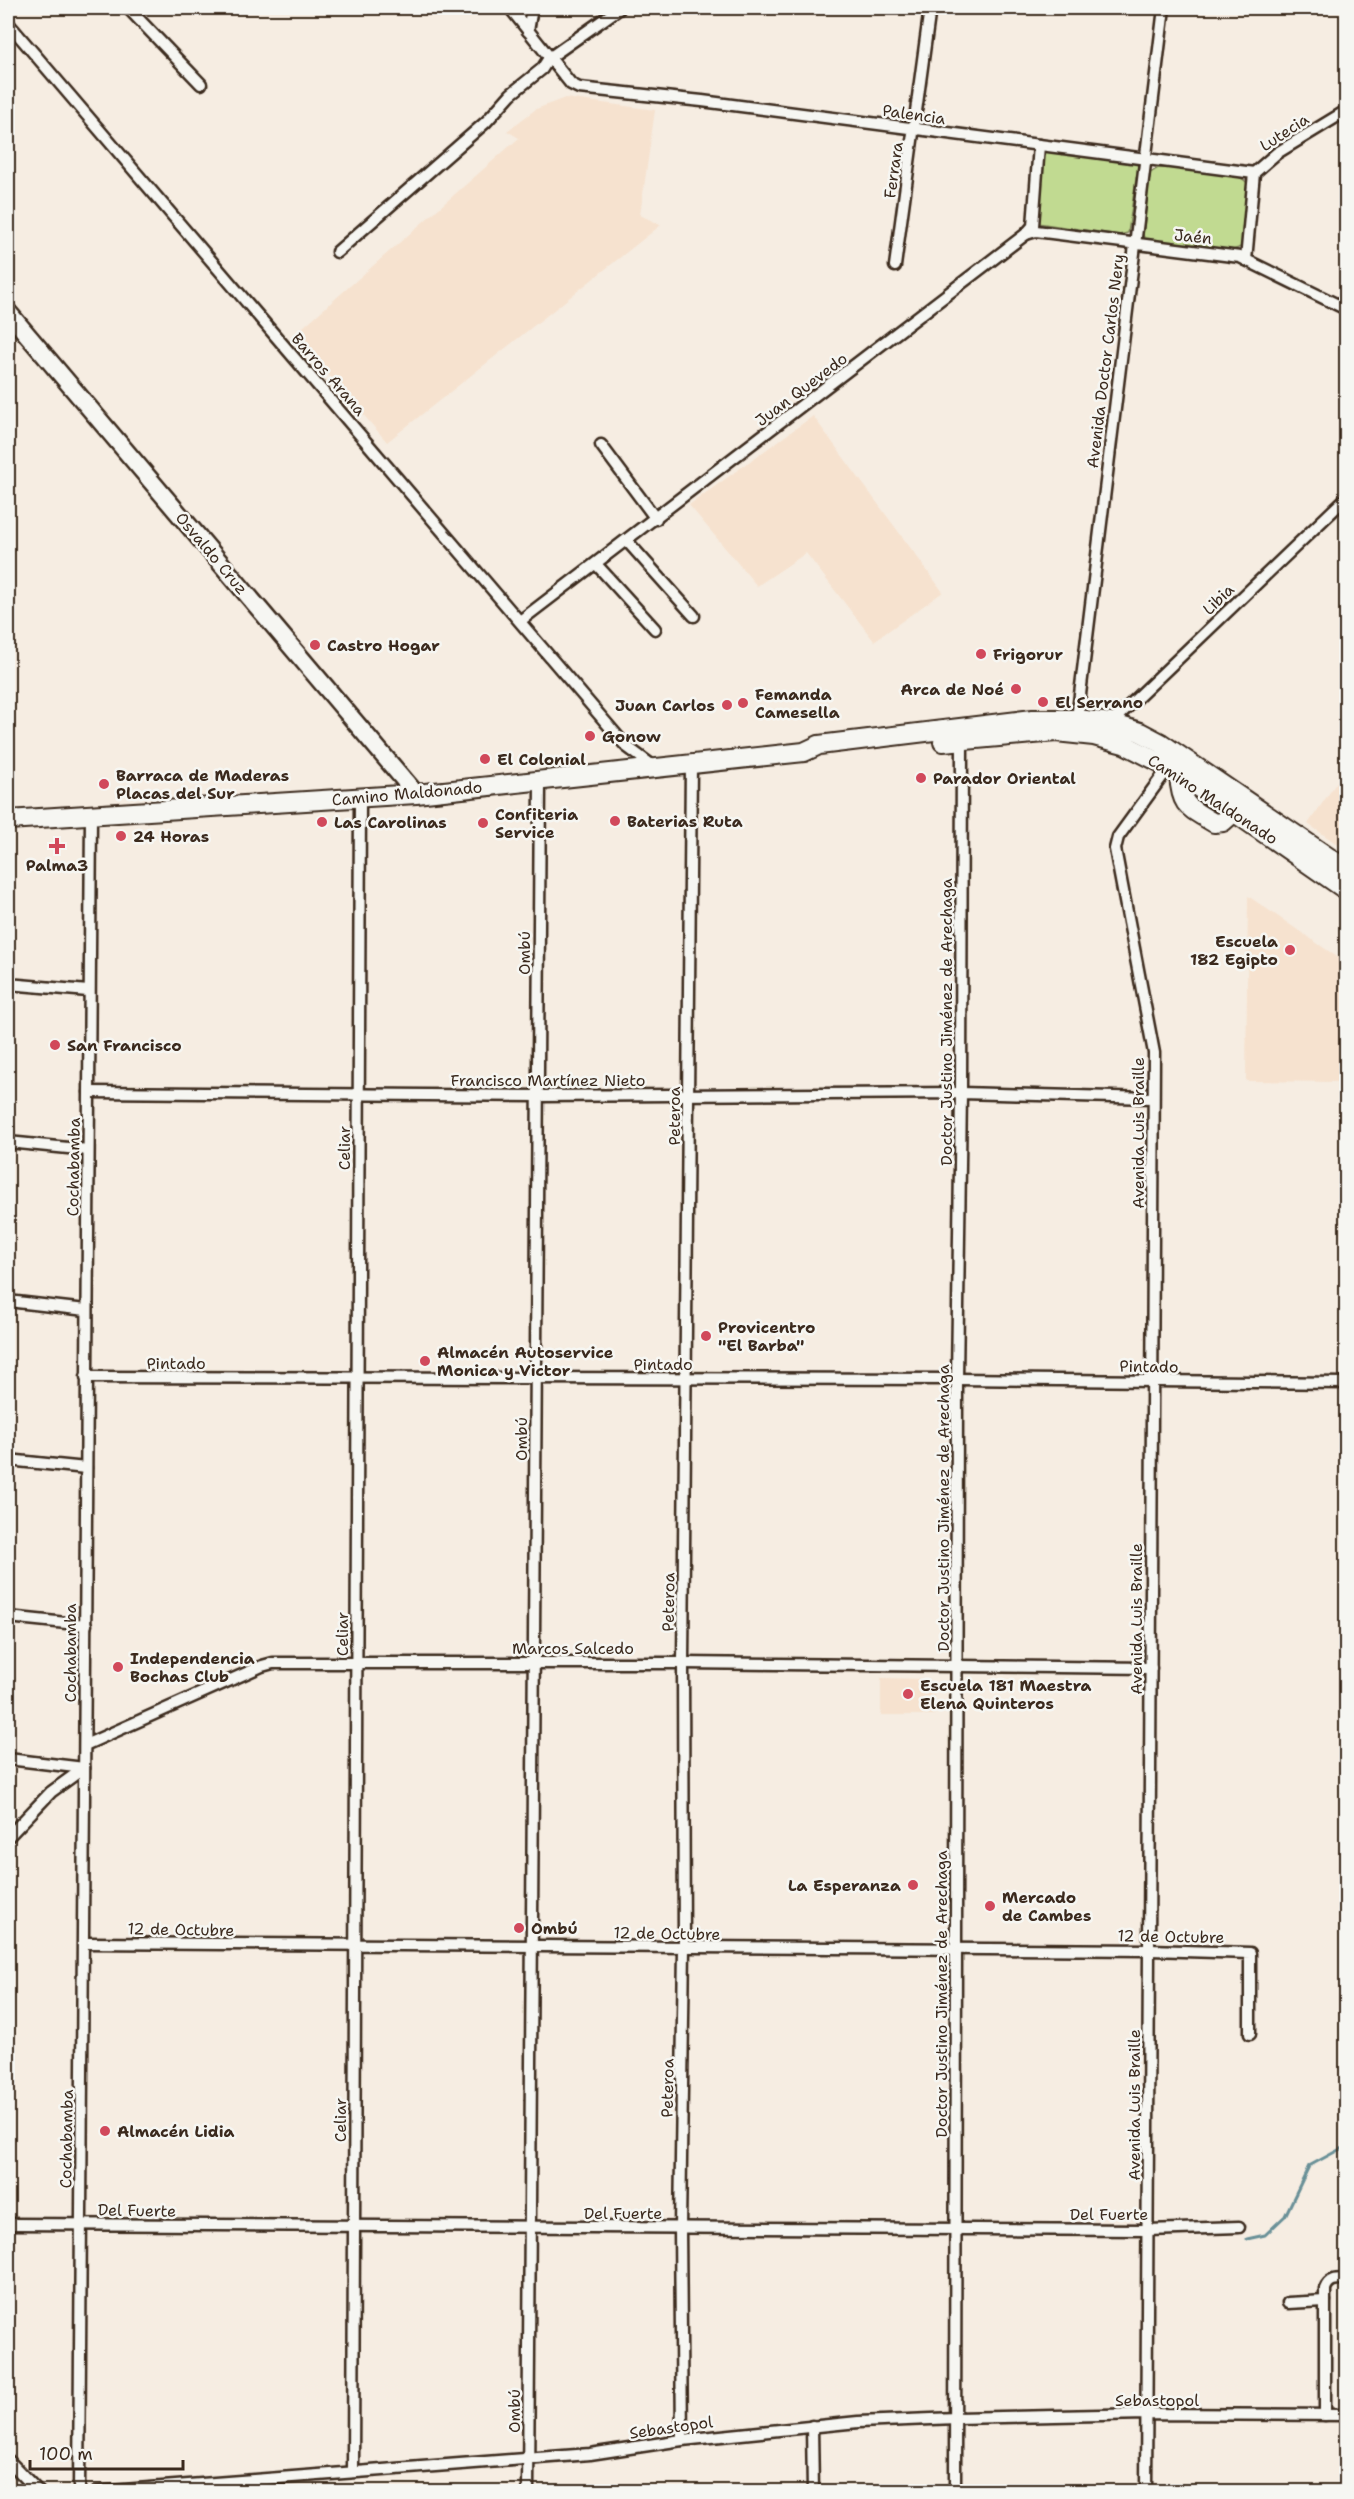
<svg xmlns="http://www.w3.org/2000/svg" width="1354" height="2499" font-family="'Shantell Sans',sans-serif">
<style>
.built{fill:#f6e2cf}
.green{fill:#c1da91;stroke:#7e8258;stroke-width:1.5}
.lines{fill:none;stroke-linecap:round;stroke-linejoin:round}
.stream{stroke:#699097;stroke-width:3}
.street-casing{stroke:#3b2a1e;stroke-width:15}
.secondary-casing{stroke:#3b2a1e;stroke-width:21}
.primary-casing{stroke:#3b2a1e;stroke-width:22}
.street{stroke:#f6f6f2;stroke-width:10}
.secondary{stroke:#f6f6f2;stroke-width:16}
.primary{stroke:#f6f6f2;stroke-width:18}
.poi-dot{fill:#d1495b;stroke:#f6f6f2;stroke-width:2}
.labels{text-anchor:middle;stroke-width:5;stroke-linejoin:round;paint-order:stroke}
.street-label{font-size:16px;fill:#3b2a1e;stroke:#f6f6f2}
.poi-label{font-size:16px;font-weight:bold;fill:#3b2a1e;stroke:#f6f6f2;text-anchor:start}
</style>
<rect width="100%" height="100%" fill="#f6ede2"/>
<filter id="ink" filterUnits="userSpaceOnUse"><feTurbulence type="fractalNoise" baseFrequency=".0167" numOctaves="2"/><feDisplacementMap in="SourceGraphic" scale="12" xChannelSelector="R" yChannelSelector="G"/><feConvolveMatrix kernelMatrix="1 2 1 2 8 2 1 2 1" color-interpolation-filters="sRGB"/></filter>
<g filter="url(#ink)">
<g class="built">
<polygon points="565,98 655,110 640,215 661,225 387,442 294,335 519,138 507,131 536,109"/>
<polygon points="813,416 943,592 874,641 806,553 757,586 689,505"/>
<polygon points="1346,769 1346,842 1343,848 1308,824"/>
<polygon points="1248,896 1346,963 1346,1082 1246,1081"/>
<polygon points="881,1678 924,1679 928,1682 934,1690 934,1715 881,1715"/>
</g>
<g class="green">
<polygon points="1051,151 1132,162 1138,165 1128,233 1119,235 1037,223 1044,153"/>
<path d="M1158 168C1177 169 1237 168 1248 184L1243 242 1241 247 1233 250 1145 240 1143 235 1150 173Z"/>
</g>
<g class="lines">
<polyline class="stream" points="1247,2239 1265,2235 1285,2216 1309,2166 1346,2146"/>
<g class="street-casing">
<g id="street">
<polyline points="128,8 201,84"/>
<polyline points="510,8 571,84 579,88 702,101 1254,173"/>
<polyline points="8,23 626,746 657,769"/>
<polyline points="528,31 532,8"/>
<polyline points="1026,234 1036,231 1240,257 1346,309"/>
<polyline points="337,252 486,122 511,94 542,69 549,58 620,8"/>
<polyline points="1246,260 1254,173 1277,153 1346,111"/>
<polyline points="895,266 930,8"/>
<polyline points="601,445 656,519"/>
<polyline points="627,541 694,616"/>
<polyline points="596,564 655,629"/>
<polyline points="520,621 1026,234 1033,226 1039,145"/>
<polyline points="1077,719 1164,8"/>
<polyline points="1111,723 1346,498"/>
<polyline points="8,984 88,991"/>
<polyline points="89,1092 539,1096 961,1093 1152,1098"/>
<polyline points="8,1142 88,1150"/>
<polyline points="8,1301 86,1310"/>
<polyline points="86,1377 957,1379 1346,1383"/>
<polyline points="8,1460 86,1468"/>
<polyline points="8,1617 86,1625"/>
<polyline points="85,1745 262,1666 273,1663 683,1663 1151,1668"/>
<polyline points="8,1759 84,1768"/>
<polyline points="8,1837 51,1792 84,1768"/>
<polyline points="85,1943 1150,1950 1250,1953 1250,2034"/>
<polyline points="8,2224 1148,2230 1239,2227"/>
<polyline points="1288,2303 1325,2301"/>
<path d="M1325 2415V2289C1329 2278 1337 2279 1346 2279"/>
<polyline points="812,2426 813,2492"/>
<polyline points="682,2440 680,2228 684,1948 683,1663 691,764"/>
<polyline points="8,2460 39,2492"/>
<polyline points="353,2470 360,797"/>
<polyline points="79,2492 91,814"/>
<polyline points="97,2492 590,2454 682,2440 858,2422 956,2418 1147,2414 1346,2415"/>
<polyline points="528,2492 540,782"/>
<polyline points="955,2492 957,1379 961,1093 962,737"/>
<polyline points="1146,2492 1154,1053 1115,849 1118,837 1169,767"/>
</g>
</g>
<g class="secondary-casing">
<polyline id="secondary" points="8,312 416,794"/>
</g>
<g class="primary-casing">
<g id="primary">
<polyline points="943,742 1056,732 1094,736 1124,744 1169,767 1346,890"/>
<path d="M1179 775C1181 807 1188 807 1214 823L1223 822 1242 805"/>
<polyline points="8,820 416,794 804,752 819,745 1033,719 1077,719 1111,723 1140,732 1161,743 1346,869"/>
</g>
</g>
<use href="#street" class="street"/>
<use href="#secondary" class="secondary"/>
<use href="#primary" class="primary"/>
</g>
</g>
<g class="poi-dot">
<circle cx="315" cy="645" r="6"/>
<circle cx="981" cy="654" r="6"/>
<circle cx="1016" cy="689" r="6"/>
<circle cx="1043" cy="702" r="6"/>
<circle cx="743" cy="703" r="6"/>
<circle cx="727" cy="705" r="6"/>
<circle cx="590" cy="736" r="6"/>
<circle cx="485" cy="759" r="6"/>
<circle cx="921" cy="778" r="6"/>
<circle cx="104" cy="784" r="6"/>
<circle cx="615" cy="821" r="6"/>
<circle cx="322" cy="822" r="6"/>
<circle cx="483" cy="823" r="6"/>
<circle cx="121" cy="836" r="6"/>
<path d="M54 837h6v6h6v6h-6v6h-6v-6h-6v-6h6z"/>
<circle cx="1290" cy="950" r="6"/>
<circle cx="55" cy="1045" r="6"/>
<circle cx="706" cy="1336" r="6"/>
<circle cx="425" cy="1361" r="6"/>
<circle cx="118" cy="1667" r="6"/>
<circle cx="908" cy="1694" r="6"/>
<circle cx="913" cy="1885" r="6"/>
<circle cx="990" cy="1906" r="6"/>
<circle cx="519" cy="1928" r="6"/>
<circle cx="105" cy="2131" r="6"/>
</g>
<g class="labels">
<g class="street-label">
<text transform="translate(914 114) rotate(8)" y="6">Palencia</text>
<text transform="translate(1284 132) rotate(-33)" y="6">Lutecia</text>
<text transform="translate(893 170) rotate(-82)" y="6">Ferrara</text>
<text transform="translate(1193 236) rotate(6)" y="6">Jaén</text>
<text transform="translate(1105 361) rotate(-83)" y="6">Avenida Doctor Carlos Nery</text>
<text transform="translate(329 374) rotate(49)" y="6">Barros Arana</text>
<text transform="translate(801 389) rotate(-37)" y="6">Juan Quevedo</text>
<text transform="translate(212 553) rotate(50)" y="6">Osvaldo Cruz</text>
<text transform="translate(1218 599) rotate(-44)" y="6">Libia</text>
<text transform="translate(407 793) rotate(-5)" y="6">Camino Maldonado</text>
<text transform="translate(1213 799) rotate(33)" y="6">Camino Maldonado</text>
<text transform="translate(524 953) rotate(-90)" y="6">Ombú</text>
<text transform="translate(946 1022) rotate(-90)" y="6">Doctor Justino Jiménez de Arechaga</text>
<text x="548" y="1086">Francisco Martínez Nieto</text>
<text transform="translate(674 1116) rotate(-90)" y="6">Peteroa</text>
<text transform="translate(1138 1133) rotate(-90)" y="6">Avenida Luis Braille</text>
<text transform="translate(344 1148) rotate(-90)" y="6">Celiar</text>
<text transform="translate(73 1167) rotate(-89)" y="6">Cochabamba</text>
<text x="176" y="1369">Pintado</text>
<text x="663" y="1370">Pintado</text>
<text transform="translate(1149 1366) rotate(1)" y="6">Pintado</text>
<text transform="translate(521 1439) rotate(-90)" y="6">Ombú</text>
<text transform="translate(943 1508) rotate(-90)" y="6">Doctor Justino Jiménez de Arechaga</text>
<text transform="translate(668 1602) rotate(-89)" y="6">Peteroa</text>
<text transform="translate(1136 1619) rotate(-90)" y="6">Avenida Luis Braille</text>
<text transform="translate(342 1634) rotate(-90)" y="6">Celiar</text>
<text x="573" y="1654">Marcos Salcedo</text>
<text transform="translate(70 1653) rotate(-90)" y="6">Cochabamba</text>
<text transform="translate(181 1929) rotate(1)" y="6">12 de Octubre</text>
<text transform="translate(667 1933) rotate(1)" y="6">12 de Octubre</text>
<text transform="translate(1171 1936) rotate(1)" y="6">12 de Octubre</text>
<text transform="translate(941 1994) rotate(-90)" y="6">Doctor Justino Jiménez de Arechaga</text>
<text transform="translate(667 2088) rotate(-89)" y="6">Peteroa</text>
<text transform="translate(1134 2105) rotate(-90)" y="6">Avenida Luis Braille</text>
<text transform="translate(340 2120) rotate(-90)" y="6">Celiar</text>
<text transform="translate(66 2139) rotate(-89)" y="6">Cochabamba</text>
<text transform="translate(137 2210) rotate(1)" y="6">Del Fuerte</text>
<text x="623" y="2219">Del Fuerte</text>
<text x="1109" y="2220">Del Fuerte</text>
<text x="1157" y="2406">Sebastopol</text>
<text transform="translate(514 2411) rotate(-90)" y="6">Ombú</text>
<text transform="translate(671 2427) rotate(-8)" y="6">Sebastopol</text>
</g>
<g class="poi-label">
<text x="327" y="651">Castro Hogar</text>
<text x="993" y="660">Frigorur</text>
<text x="1004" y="695" text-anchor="end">Arca de Noé</text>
<text x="755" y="700">Femanda<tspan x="755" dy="18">Camesella</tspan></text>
<text x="1055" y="708">El Serrano</text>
<text x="715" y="711" text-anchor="end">Juan Carlos</text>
<text x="602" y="742">Gonow</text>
<text x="497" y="765">El Colonial</text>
<text x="116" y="781">Barraca de Maderas<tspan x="116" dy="18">Placas del Sur</tspan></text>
<text x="933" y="784">Parador Oriental</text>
<text x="495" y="820">Confiteria<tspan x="495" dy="18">Service</tspan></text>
<text x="627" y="827">Baterias Ruta</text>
<text x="334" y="828">Las Carolinas</text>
<text x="133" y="842">24 Horas</text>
<text x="57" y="871" text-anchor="middle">Palma3</text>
<text x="1278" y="947" text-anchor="end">Escuela<tspan x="1278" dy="18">182 Egipto</tspan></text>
<text x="67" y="1051">San Francisco</text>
<text x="718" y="1333">Provicentro<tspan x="718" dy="18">"El Barba"</tspan></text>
<text x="437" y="1358">Almacén Autoservice<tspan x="437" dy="18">Monica y Victor</tspan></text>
<text x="130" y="1664">Independencia<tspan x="130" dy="18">Bochas Club</tspan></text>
<text x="920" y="1691">Escuela 181 Maestra<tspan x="920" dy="18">Elena Quinteros</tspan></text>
<text x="901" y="1891" text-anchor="end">La Esperanza</text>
<text x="1002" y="1903">Mercado<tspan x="1002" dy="18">de Cambes</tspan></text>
<text x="531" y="1934">Ombú</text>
<text x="117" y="2137">Almacén Lidia</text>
</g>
</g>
<rect width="1354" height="2499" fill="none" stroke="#f6f6f2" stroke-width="30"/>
<rect x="15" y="15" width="1324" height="2469" fill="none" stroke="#3b2a1e" stroke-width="2" filter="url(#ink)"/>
<path d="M30 2460v9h153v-9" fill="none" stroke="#3b2a1e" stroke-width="3"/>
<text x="39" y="2460" font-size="18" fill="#3b2a1e" stroke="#f6f6f2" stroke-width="4.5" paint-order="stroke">100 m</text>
</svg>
